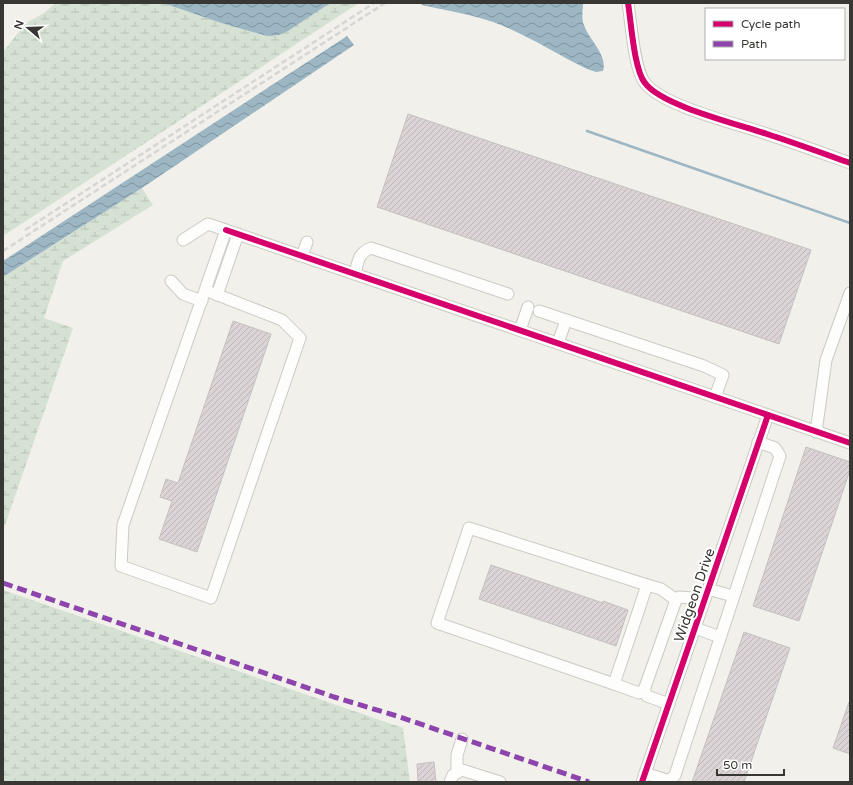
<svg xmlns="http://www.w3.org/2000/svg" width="853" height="785" font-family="'Varela Round',sans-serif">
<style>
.wetland{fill:url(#wetland-marsh)}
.water{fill:url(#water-waves)}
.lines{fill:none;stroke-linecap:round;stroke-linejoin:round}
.stream{stroke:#9cb6c4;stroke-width:2.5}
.building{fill:url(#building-hatch);stroke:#c3c1bf}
.minor-casing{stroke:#cccac5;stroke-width:13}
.minor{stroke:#fdfdfc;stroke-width:11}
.rail{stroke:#d7d6d4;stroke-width:2.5;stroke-dasharray:6 3;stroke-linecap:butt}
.quiet{stroke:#8e44ad;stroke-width:5;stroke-dasharray:10 5;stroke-linecap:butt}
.cycleway-casing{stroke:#fff;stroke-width:8}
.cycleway{stroke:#d6006c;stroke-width:6}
.labels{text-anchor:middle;stroke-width:4;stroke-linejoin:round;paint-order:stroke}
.street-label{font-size:14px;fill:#393734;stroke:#fff}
</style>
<defs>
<pattern id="wetland-marsh" width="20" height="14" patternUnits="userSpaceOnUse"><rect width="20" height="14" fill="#d5e2d3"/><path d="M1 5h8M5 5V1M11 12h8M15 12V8" fill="none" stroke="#b8c2b6"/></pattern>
<pattern id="water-waves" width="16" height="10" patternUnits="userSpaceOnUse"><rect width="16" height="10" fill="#9cb6c4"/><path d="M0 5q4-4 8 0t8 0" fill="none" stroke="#8095a0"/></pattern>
<pattern id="building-hatch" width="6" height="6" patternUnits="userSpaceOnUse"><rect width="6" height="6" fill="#dbd3d6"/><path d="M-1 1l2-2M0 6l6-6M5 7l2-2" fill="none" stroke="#bdb6b8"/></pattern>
</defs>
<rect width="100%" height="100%" fill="#f2f0ea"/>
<g class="wetland">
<polygon points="55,3 163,3 221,23 267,36 330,3 359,3 3,236 3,52 26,23 44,13"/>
<polygon points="142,188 153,205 63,261 44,318 73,328 3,531 3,277"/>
<polygon points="3,590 403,728 410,782 3,782"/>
</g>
<g class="water">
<polygon points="163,3 330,3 288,31 279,35 267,36 221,23"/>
<path d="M424 3H583C583 10 581 19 584 25 589 40 608 55 603 71L596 72 587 69C556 54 526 34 493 22 470 14 445 10 421 5Z"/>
<polygon points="347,36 354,45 142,188 3,277 3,261"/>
</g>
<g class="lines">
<polyline class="stream" points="587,131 850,223"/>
</g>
<g class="building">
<polygon points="408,114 811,250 779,344 377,207"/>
<polygon points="233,321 271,334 197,552 159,539 172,501 160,497 166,479 178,483"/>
<polygon points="806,447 850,462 850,470 799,621 753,606"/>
<polygon points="491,565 603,603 603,601 628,610 616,646 479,599"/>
<polygon points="744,632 790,648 744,782 692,782"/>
<polygon points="849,702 850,703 850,754 833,748"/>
<polygon points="434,762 436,782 418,782 417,764"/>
</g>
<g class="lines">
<g class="minor-casing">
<g id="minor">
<path d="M628 3C631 21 634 70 645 83 662 106 738 124 767 134 795 143 822 153 850 163"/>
<polyline points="183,240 208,224 850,443"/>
<polyline points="302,256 307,242"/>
<path d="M355 274C358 262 358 253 371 248L508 294"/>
<polyline points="171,281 183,294 202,301"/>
<polyline points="205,290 282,320 300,338 211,598 121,566 123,525 226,230"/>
<polyline points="217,295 238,234"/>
<polyline points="539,311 566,320"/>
<polyline points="520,330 528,307"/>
<polyline points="558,343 566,320 704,366 723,375 715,397"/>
<polyline points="816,432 826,360 850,293"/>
<polyline points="708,589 733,596"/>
<polyline points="695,628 720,637"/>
<polyline points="614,684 437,623 469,528 647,585"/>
<polyline points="644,690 639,693 614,684 647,585 661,589 676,600"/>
<polyline points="669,704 647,696 644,690 676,600 679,597 705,599"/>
<polyline points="457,772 457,755 462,739"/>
<polyline points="645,773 669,781 675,775 780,456 775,448 758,442"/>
<polyline points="450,782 453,775 462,770 500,782"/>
<polyline points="642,782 768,415"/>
</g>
</g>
<use href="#minor" class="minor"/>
<g class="rail">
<polyline points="25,230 374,3"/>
<polyline points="3,251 385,3"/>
</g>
<polyline class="quiet" points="3,583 334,697 397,716 589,782"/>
<g class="cycleway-casing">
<g id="cycleway">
<path d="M628 3C631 21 634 70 645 83 662 106 738 124 767 134 795 143 822 153 850 163"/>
<polyline points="226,230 850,443"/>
<polyline points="642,782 768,415"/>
</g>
</g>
<use href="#cycleway" class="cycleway"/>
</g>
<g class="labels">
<g class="street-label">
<text transform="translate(694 595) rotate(-71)" y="5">Widgeon Drive</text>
</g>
</g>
<rect width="853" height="785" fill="none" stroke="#393734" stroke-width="8"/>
<rect x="705" y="8" width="140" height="52" fill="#ffffff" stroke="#b0afae"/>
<rect x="713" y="21" width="20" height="6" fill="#d6006c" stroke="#b0afae"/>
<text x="741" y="28" font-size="12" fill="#393734">Cycle path</text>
<rect x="713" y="41" width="20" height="6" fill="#8e44ad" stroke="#b0afae"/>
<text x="741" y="48" font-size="12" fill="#393734">Path</text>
<g transform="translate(28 28) rotate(289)" stroke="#ffffff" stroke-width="3" paint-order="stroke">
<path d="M0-3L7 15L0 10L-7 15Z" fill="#393734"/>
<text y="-6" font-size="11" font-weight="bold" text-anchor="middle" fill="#393734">N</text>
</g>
<path d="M717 769v6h67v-6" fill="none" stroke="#393734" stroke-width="2"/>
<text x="723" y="769" font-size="12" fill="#393734" stroke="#ffffff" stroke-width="3" paint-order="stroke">50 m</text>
</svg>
